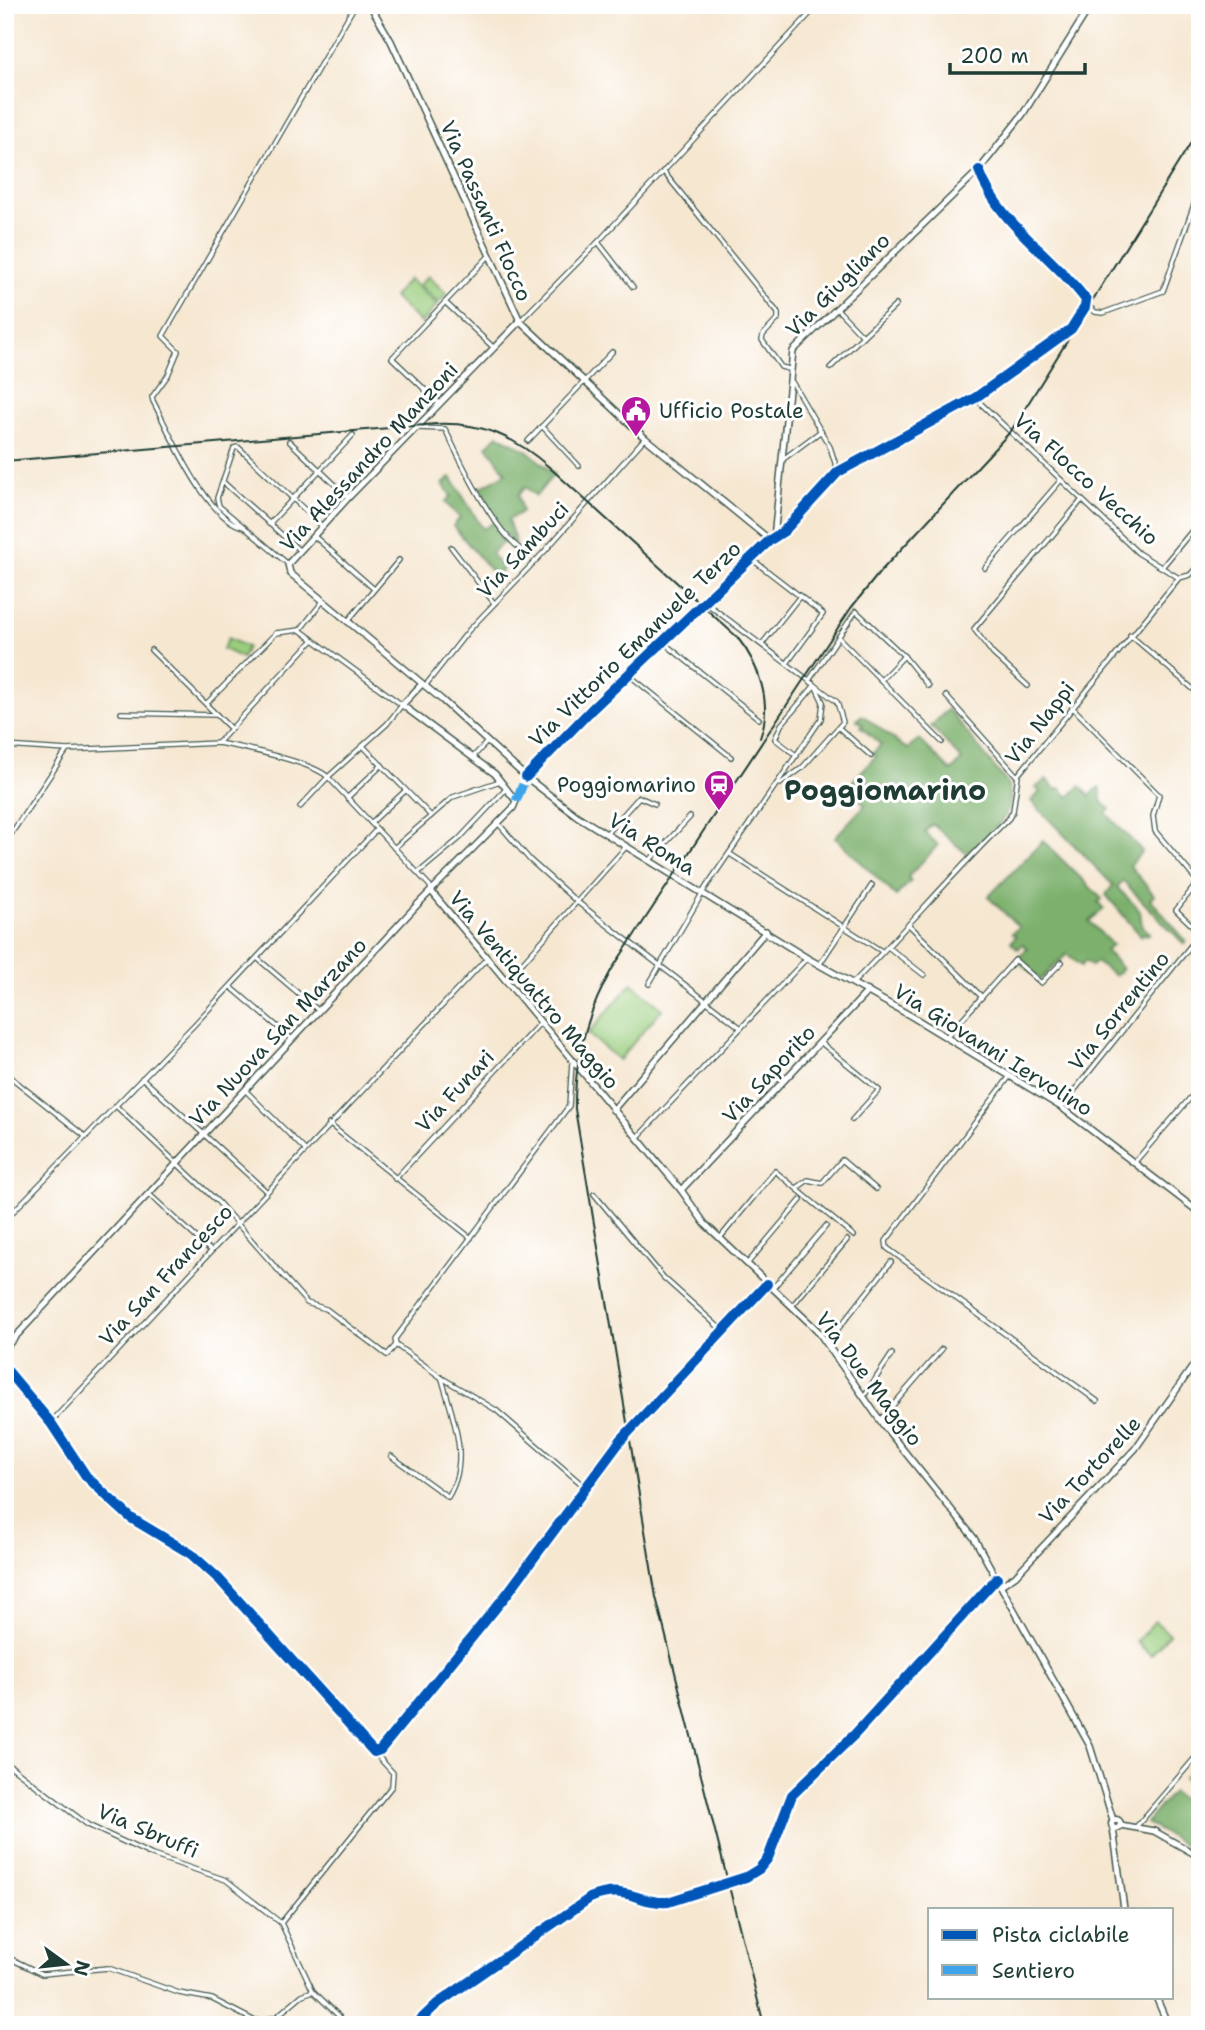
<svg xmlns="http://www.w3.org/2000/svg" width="1205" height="2030" font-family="'Shantell Sans',sans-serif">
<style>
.green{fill:#9acd7d;stroke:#5c8558;stroke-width:2}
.forest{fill:#7bb06c;stroke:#4d7650;stroke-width:2}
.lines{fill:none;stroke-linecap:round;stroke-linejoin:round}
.street-casing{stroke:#3f564c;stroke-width:6}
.secondary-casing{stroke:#3f564c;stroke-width:8}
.street{stroke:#fff;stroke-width:3.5}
.secondary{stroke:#fff;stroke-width:5}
.rail{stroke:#1f3d34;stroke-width:2}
.street-bridge-casing{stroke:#3f564c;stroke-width:6;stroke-linecap:butt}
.street-bridge{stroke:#fff;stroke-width:3.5}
.quiet{stroke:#3da4eb;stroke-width:9;stroke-dasharray:18 9;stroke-linecap:butt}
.cycleway-casing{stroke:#fff;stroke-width:15}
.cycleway{stroke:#0057b8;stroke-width:10}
.labels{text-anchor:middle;stroke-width:6;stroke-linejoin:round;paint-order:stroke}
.street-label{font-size:21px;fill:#1f3d34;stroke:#fff}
.poi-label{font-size:21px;fill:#1f3d34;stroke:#fff;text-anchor:start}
.district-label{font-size:28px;font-weight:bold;fill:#1f3d34;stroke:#fff}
</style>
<rect width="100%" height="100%" fill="#fff"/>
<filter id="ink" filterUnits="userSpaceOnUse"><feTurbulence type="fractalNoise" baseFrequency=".0143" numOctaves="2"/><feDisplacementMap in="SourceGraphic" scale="14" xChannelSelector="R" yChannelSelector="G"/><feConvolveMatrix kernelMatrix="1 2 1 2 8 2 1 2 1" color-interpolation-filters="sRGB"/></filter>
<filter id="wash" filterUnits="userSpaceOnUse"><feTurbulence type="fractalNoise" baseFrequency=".00686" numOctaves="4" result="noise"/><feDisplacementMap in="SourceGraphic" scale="28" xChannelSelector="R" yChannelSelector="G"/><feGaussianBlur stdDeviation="1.57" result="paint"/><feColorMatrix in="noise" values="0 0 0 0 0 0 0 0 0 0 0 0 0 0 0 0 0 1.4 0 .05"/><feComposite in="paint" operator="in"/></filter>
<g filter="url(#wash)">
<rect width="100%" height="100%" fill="#f6e7d1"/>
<g class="green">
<polygon points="428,276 447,294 438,303 419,285"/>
<polygon points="409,279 437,305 421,323 393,297"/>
<polygon points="228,638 247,647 242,658 223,649"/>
<polygon points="632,983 662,1009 619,1060 588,1034"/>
<polygon points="1155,1621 1169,1634 1151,1655 1136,1642"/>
</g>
<g class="forest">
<polygon points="498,435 528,451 554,474 536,496 525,487 518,495 522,512 508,520 516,543 513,544 506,534 502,535 505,541 491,553 503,570 495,576 453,526 460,518 445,502 451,496 443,484 451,477 483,529 497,520 480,488 506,473 487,446"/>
<path d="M948 709 1007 783C1021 815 987 835 967 854L932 824 925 832 938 845 908 877 911 881 896 896 835 837 865 805 848 786 876 756 873 753 881 745 861 727 863 724 857 720 862 715 907 749 919 739 951 771 962 760 931 726Z"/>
<polygon points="1046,779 1056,790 1060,788 1069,797 1080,786 1090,796 1099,787 1101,789 1101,801 1110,809 1106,813 1142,851 1130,866 1154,895 1150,899 1186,941 1184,944 1123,881 1117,887 1140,911 1142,926 1150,933 1147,935 1144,933 1141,936 1106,895 1113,885 1031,801 1040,792 1036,788"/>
<polygon points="1043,841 1102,899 1098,902 1104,909 1089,921 1112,945 1106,951 1122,969 1115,976 1096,962 1091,966 1085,961 1081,966 1067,954 1040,980 1017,960 1027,948 1023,944 1018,949 1011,942 1016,936 1012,933 1019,927 988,897"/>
<polygon points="1200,1759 1200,1791 1184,1778"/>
<polygon points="1172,1792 1200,1813 1200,1854 1146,1823"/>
</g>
</g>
<g filter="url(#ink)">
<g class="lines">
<g class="street-casing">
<g id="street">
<polyline points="1195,5 1200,8"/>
<polyline points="5,9 6,5"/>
<polyline points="663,171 778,313 778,319 763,335 762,340 781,367 789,369"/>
<polyline points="598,242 633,287"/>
<polyline points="1086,303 1095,312 1103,313 1163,291 1200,188"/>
<polyline points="447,304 494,348"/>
<polyline points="520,321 598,242 818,5"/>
<polyline points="863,336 896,305"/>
<polyline points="830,368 863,336 836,308"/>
<polyline points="792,382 830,447 838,472"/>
<polyline points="975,398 1138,553 1179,578"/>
<polyline points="440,404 392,358 490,255"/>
<polyline points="542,426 579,466"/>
<path d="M416 428 445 429C461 462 496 538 527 553"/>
<polyline points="289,441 348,497"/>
<polyline points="528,441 612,352"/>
<polyline points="782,460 821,431"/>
<polyline points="223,482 300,551"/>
<polyline points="269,524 353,435"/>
<path d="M244 527C206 520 170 433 153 401L152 397 168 375 178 351 163 336 355 5"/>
<polyline points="314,536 374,589"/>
<polyline points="451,547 494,603"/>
<polyline points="753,560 823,614 788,662"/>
<polyline points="288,564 219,506 217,498 234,448 238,447 322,526"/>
<polyline points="1163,566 1200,521"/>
<polyline points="985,568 1061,480"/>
<polyline points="1179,578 1190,575 1200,563"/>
<polyline points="347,622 399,560"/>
<polyline points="300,630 323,601"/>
<polyline points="1130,635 1200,695"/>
<polyline points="838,637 942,742"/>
<polyline points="664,643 759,719"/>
<polyline points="762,644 800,596"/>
<polyline points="151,650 229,727"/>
<polyline points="629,675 731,757"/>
<polyline points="810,679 856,611 904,656 928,686"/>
<polyline points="881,680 904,656"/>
<polyline points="425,686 469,630 544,552 645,438"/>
<polyline points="1028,686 993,654 974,629 1081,501"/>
<polyline points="946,696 1017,776"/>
<polyline points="207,703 276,633 300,630 402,705 387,724 328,777 430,886 431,891"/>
<polyline points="1072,707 1159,795 1153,816 1155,831 1198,882"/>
<polyline points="121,713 217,715"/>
<polyline points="839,728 871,756"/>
<polyline points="218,743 313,640"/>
<polyline points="5,746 67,750"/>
<polyline points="363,746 431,816"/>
<polyline points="473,757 487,742"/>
<polyline points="526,777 592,709 770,540"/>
<polyline points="780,784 802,768 843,722 837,702 815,685 781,725 775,739 797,756"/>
<polyline points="347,798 382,765"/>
<polyline points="371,823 405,791"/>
<polyline points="498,823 530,860 576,901 741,1028"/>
<polyline points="606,834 639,797 655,804"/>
<path d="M5 843 67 750 218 743C241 747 312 762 328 777L300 807"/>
<polyline points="394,848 453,797 500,781"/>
<polyline points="730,854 883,952"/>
<polyline points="649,861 690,817"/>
<polyline points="418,873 459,839 506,789"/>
<polyline points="1198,882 1176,910 1200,933"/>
<polyline points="909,925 982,997"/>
<polyline points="888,947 924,975"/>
<polyline points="257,958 319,1011"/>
<polyline points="819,965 872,885"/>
<polyline points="506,981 625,848"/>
<path d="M854 982C907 928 955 871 1009 818L1013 811 1018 775 1179 578"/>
<polyline points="649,984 706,887 821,719 823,702 815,685 706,603"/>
<polyline points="231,987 292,1039"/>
<polyline points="946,1037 1015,960 1041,983 1062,962"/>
<polyline points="820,1042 879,1090 852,1120"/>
<polyline points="572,1063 569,1106 395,1339 396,1345 442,1378 496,1410 585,1487"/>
<polyline points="9,1076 86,1137"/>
<polyline points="1010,1076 886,1241 887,1248 1097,1401"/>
<polyline points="142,1078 266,1191"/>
<polyline points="246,1091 305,1150"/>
<polyline points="117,1107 218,1202 307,1303 326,1309 387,1355 396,1345"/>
<polyline points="1061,1107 1200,934"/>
<polyline points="329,1124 471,1238"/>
<polyline points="638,1137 807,958"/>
<polyline points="1134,1163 1191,1097 1200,1103"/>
<polyline points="395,1179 539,1024"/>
<polyline points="797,1188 808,1180 822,1183 842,1160 876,1189"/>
<polyline points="149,1194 211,1251"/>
<polyline points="594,1194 664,1278 723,1331"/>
<polyline points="5,1220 193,1026 377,829"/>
<polyline points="720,1238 775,1171 854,1236"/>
<polyline points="747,1264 801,1200"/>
<polyline points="773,1288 826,1226"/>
<polyline points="792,1306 847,1240"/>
<polyline points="827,1343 891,1262"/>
<polyline points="5,1368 51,1423 86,1476 109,1498 131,1518 191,1554 219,1579 374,1752 380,1750 507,1594 621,1440"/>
<polyline points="864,1396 892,1354"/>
<polyline points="880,1420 942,1349"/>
<polyline points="51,1422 486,959"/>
<polyline points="633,1426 767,1284"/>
<path d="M391 1456 448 1497C471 1459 453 1419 442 1379"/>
<polyline points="5,1762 88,1825 152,1855 226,1880 281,1923"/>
<polyline points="1136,1827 1200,1752"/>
<polyline points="731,1882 746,1877 763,1864 792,1795 855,1734 996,1578"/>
<polyline points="5,1956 42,1974 108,1968 179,1993 212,1999 253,2020 261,2021 276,2017 302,1995 313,1991 348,2025"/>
<polyline points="313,1991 281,1923 392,1786 393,1773 374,1752"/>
<path d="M415 2025 437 2004 590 1898C625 1884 630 1900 659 1902 679 1903 703 1891 722 1885"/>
</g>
</g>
<g class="secondary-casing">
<g id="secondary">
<path d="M370 5 391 41 520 321 645 438 770 540 784 531 838 472 975 398 1071 329 1085 307 1086 300C1053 255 998 224 979 170"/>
<polyline points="520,321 348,498 288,564 290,573 442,700 526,777 577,816 807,958 911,1016 1061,1107 1200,1213"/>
<polyline points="774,538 793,351 979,170 1023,114 1091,5"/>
<polyline points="431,891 681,1190 705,1224 817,1330 884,1426 974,1538 1090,1746 1113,1820"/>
<polyline points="613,1110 766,931"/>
<polyline points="681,1190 868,991"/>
<polyline points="5,1348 418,904 513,808 516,801 495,774 402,705 422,684"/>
<polyline points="1001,1585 1015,1576 1135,1449 1200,1356"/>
<circle cx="1116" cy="1824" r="4.5"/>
<polyline points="1120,1825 1154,1831 1200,1857"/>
<polyline points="1113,1828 1124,1909"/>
<polyline points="1156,1997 1168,2025"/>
</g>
</g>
<use href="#street" class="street"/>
<use href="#secondary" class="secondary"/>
<g class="rail">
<path d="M5 461 436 424C482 422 515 437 549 467L737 637C759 664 773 704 760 738"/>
<path d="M764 2025 656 1597 575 1109C574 1058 587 1013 612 969L851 608 880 572 1011 431 1200 128"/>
</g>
<g class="street-bridge-casing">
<g id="street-bridge">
<polyline points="621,1440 633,1426"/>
<polyline points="722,1885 731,1882"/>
</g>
</g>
<use href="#street-bridge" class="street-bridge"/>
<polyline class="quiet" points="516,801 526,777"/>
<g class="cycleway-casing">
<g id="cycleway">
<path d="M526 777 592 709 770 540 784 531 838 472 975 398 1071 329 1085 307 1086 300C1053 255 998 224 979 170"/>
<polyline points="5,1368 51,1423 86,1476 109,1498 131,1518 191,1554 219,1579 374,1752 380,1750 507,1594 621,1440 767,1284"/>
<path d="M415 2025 437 2004 590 1898C627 1883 637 1904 668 1902L746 1877 759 1869 768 1858 792 1795 855 1734 997 1578"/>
</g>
</g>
<use href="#cycleway" class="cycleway"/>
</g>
</g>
<defs>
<g id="civic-pin" transform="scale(1.575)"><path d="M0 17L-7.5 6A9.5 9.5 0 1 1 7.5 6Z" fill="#b5179e" stroke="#fff"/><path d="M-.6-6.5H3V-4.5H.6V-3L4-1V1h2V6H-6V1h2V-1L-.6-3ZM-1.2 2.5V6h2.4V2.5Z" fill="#fff"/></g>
<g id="station-pin" transform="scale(1.575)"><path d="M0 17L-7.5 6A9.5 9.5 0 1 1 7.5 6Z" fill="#b5179e" stroke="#fff"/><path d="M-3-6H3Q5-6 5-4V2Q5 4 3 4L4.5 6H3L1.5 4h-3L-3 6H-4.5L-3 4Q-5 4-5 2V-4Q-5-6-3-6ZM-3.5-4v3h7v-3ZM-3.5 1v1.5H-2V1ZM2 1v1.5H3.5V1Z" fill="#fff"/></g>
</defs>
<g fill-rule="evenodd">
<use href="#civic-pin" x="636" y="411"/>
<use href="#station-pin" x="719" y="785"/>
</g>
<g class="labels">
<g class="street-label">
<text transform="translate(486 211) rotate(66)" y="7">Via Passanti Flocco</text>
<text transform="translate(838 285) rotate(-45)" y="7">Via Giugliano</text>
<text transform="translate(369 457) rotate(-47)" y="7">Via Alessandro Manzoni</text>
<text transform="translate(1086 479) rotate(42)" y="7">Via Flocco Vecchio</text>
<text transform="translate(523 550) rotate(-47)" y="7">Via Sambuci</text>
<text transform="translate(635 644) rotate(-44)" y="7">Via Vittorio Emanuele Terzo</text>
<text transform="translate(1040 723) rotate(-52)" y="7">Via Nappi</text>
<text transform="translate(652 844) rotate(32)" y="7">Via Roma</text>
<text transform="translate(534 990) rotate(50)" y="7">Via Ventiquattro Maggio</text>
<text transform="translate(1119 1011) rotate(-51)" y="7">Via Sorrentino</text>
<text transform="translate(278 1032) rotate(-47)" y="7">Via Nuova San Marzano</text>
<text transform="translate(993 1050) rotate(32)" y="7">Via Giovanni Iervolino</text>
<text transform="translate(769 1074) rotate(-47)" y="7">Via Saporito</text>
<text transform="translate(455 1091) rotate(-47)" y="7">Via Funari</text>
<text transform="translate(166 1275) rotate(-47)" y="7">Via San Francesco</text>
<text transform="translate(869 1379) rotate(53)" y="7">Via Due Maggio</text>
<text transform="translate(1090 1470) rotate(-47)" y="7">Via Tortorelle</text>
<text transform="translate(148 1831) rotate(23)" y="7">Via Sbruffi</text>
</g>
<g class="poi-label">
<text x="659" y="418">Ufficio Postale</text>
<text x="696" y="792" text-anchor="end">Poggiomarino</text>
</g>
<g class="district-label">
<text x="885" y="800">Poggiomarino</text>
</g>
</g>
<rect width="1205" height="2030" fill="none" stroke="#fff" stroke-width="28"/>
<rect x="928" y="1908" width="245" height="91" fill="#ffffff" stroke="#a5b1ae" stroke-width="2"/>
<rect x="942" y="1930" width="35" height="10" fill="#0057b8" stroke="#a5b1ae" stroke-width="2"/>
<text x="992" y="1942" font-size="21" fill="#1f3d34">Pista ciclabile</text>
<rect x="942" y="1965" width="35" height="10" fill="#3da4eb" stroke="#a5b1ae" stroke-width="2"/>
<text x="992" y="1978" font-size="21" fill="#1f3d34">Sentiero</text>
<g transform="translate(66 1964) rotate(105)" stroke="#ffffff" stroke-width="5" paint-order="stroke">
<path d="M0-5L12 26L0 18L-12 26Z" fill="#1f3d34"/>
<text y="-10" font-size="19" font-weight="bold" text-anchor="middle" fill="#1f3d34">N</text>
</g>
<path d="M950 63v10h135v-10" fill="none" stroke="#1f3d34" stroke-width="3.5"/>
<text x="960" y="63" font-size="21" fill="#1f3d34" stroke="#ffffff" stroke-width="5" paint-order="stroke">200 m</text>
</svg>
